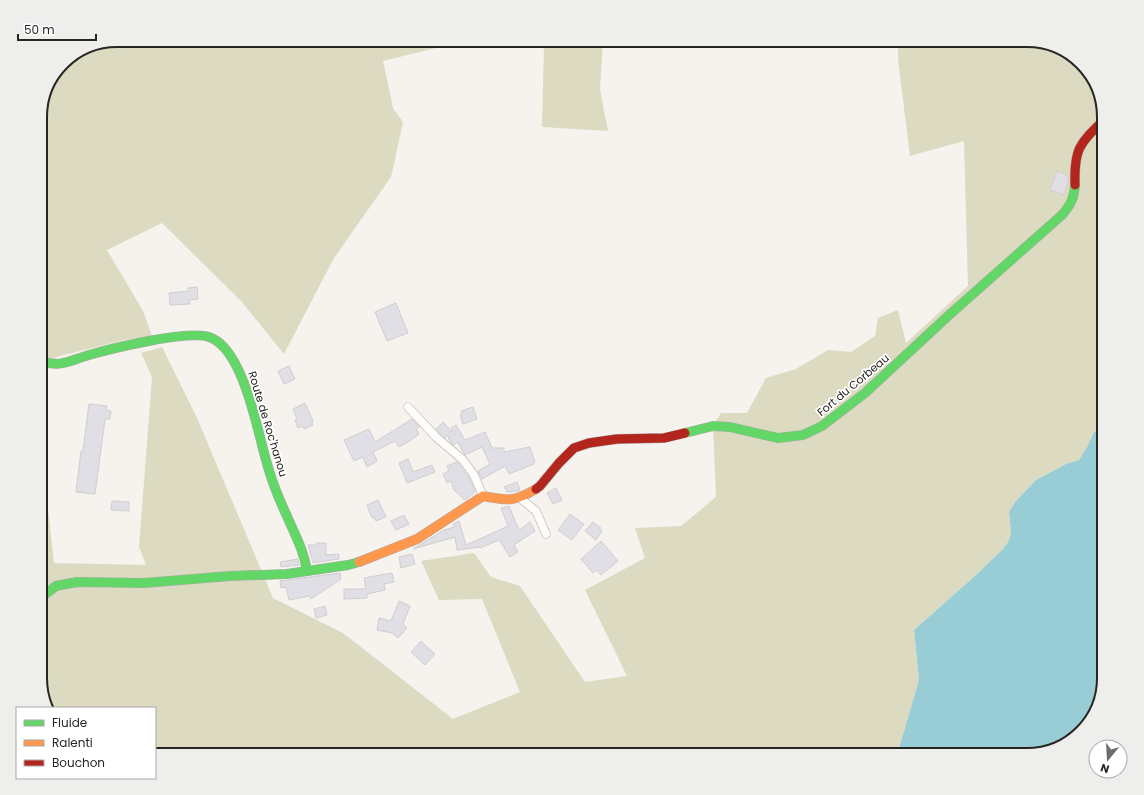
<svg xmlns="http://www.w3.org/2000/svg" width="1144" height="795" font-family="Poppins,sans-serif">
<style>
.green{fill:#dcdbc1}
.water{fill:#99cdd6}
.building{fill:#e0dfe6;stroke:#d0cece}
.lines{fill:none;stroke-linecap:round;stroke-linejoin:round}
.street-casing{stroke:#aca9a5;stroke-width:9}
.fast-casing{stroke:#aca9a5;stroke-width:10}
.slow-casing{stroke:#aca9a5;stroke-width:10}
.jam-casing{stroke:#aca9a5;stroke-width:10}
.street{stroke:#fefdfc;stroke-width:8}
.fast{stroke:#63d668;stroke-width:9}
.slow{stroke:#ff974d;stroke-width:9}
.jam{stroke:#b3261e;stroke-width:9}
.labels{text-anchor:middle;stroke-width:3.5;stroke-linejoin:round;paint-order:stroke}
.street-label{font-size:11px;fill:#272521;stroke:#fff}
.rim{fill:none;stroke:#272521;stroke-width:2}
</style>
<rect width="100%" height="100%" fill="#f6f2ee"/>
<g class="green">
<polygon points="117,40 603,40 600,90 608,131 542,127 544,43 460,42 383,61 393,108 403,122 391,177 334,258 284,354 241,301 162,223 107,250 143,311 152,336 124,340 40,361 40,112 63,62 88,46"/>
<polygon points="898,40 1027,40 1070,53 1096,83 1104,117 1104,427 1094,432 1087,447 1079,460 1066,464 1036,480 1015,502 1009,512 1011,533 1008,542 1003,549 976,575 914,630 919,680 897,755 155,755 155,708 48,708 40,683 40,435 54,563 146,565 139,547 152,377 141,353 162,347 197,418 273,598 343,633 453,719 520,692 482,599 439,600 421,561 474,553 491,577 520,586 585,682 627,676 585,590 645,558 635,528 681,526 716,497 713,426 721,413 747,413 766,378 796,369 828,350 851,352 875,336 878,318 898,310 906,343 968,286 964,141 910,156 898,60"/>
</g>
<polygon class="water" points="1104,427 1104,678 1091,721 1065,745 1027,755 897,755 919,680 914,630 976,575 1003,549 1008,542 1011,533 1009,512 1015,502 1036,480 1066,464 1079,460 1087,447 1094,432"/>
<g class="building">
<polygon points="1057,171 1068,176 1068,183 1063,195 1050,190"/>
<polygon points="197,287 198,299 189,300 190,304 170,305 169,293 188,291 188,288"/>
<polygon points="396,303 408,333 387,341 375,312"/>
<polygon points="289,366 295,379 284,384 278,371"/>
<polygon points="305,403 313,421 312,422 313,425 304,429 303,426 298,428 295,420 297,419 293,409"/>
<polygon points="89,404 107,406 106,410 111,411 110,419 105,419 95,494 76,492 81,451 83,451"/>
<polygon points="473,407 477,419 463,424 460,415 462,414 461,411"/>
<polygon points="412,419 419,427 416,429 419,434 411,440 399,447 395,441 373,452 377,461 367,467 363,457 354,461 344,440 369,429 375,442"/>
<polygon points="443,422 452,432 445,438 436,429"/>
<polygon points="456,425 465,440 485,432 492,448 504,448 504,452 530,447 535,462 533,463 534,464 509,474 505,466 482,479 478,471 490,464 482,447 465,455 463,452 458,442 454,445 451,443 448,437 454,434 451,428"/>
<polygon points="408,459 413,472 432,465 435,472 407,483 399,463"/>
<polygon points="457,462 469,478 475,491 473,494 465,500 454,490 451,481 447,483 443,474 449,471 447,466"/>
<polygon points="517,482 520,490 518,491 507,492 504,487"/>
<polygon points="556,488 562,500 553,504 547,493"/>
<polygon points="378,500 386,517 376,521 374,517 372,518 367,505"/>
<polygon points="112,501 129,502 129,511 111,510"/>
<polygon points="509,506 519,530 530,522 535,531 514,545 518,552 510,557 499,540 480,548 480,547 457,550 455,537 413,549 444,530 454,527 453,524 459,521 466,545 493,533 508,526 501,508"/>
<polygon points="570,514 584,524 572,540 558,530"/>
<polygon points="404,515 409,524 396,530 391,521"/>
<polygon points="593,522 601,528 599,529 602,531 596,540 585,531"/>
<polygon points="601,541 618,561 601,575 597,570 593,573 581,559"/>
<polygon points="316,543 326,543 326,555 339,554 339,559 313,563 308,545 316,545"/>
<polygon points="412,554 415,564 401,568 399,557"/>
<polygon points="298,559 299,565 281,567 280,562"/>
<polygon points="340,573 341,579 311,599 310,596 289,600 286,587 281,588 280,581"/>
<polygon points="392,573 394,582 384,584 385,590 367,594 367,598 344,599 344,589 366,589 364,578"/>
<polygon points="399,601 410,606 403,624 407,628 398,638 392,633 377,630 379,618 391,621"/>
<polygon points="325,606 327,615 316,618 314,609"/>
<polygon points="421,641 435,654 425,665 411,652"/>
</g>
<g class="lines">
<g class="street-casing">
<g id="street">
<polyline points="408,407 436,437 463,460 474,475 483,496"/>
<polyline points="520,498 536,511 546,534"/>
</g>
</g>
<g class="fast-casing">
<g id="fast">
<path d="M40 360C59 369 71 360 89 355 113 348 188 330 209 337 243 348 257 429 266 460 271 479 278 497 286 514 294 533 304 550 307 571"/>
<path d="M685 433 713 426 730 427 778 438 803 435 822 426 865 393 948 316 1063 214C1071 204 1074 198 1075 185"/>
<polyline points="40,600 43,596 56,586 77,582 144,583 230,576 287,574 348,565 359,562"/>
</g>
</g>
<g class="slow-casing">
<path id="slow" d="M359 562 417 539 483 496C508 501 514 502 536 489"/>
</g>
<g class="jam-casing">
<g id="jam">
<path d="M1075 185C1074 149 1079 144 1104 120"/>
<polyline points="536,489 540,486 559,463 574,448 589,443 617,439 664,438 685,433"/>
</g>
</g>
<use href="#street" class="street"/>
<use href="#fast" class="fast"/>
<use href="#slow" class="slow"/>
<use href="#jam" class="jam"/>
</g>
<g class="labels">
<g class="street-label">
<text transform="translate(853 385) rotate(-40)" y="4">Fort du Corbeau</text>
<text transform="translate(268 424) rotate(73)" y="4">Route de Roc'hanou</text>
</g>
</g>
<path d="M0 0H1144V795H0ZM117 47H1027A70 70 0 0 1 1097 117V678A70 70 0 0 1 1027 748H117A70 70 0 0 1 47 678V117A70 70 0 0 1 117 47Z" fill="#eeeeed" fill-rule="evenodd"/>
<path class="rim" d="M117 47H1027A70 70 0 0 1 1097 117V678A70 70 0 0 1 1027 748H117A70 70 0 0 1 47 678V117A70 70 0 0 1 117 47Z"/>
<rect x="16" y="707" width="140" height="72" fill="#ffffff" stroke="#a9a8a6"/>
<rect x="24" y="720" width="20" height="6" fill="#63d668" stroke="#a9a8a6"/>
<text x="52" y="727" font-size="12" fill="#272521">Fluide</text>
<rect x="24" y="740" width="20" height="6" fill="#ff974d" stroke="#a9a8a6"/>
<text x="52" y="747" font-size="12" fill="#272521">Ralenti</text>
<rect x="24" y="760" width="20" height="6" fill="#b3261e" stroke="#a9a8a6"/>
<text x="52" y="767" font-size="12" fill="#272521">Bouchon</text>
<g transform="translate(1108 759) rotate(198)"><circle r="19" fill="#ffffff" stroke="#a9a8a6"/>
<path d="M0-3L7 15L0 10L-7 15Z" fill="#6f6d69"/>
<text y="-6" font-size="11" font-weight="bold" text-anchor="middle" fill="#272521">N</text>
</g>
<path d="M18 34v6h78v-6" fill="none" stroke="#272521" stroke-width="2"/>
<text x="24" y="34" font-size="12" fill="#272521" stroke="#ffffff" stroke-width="3" paint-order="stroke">50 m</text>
</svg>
